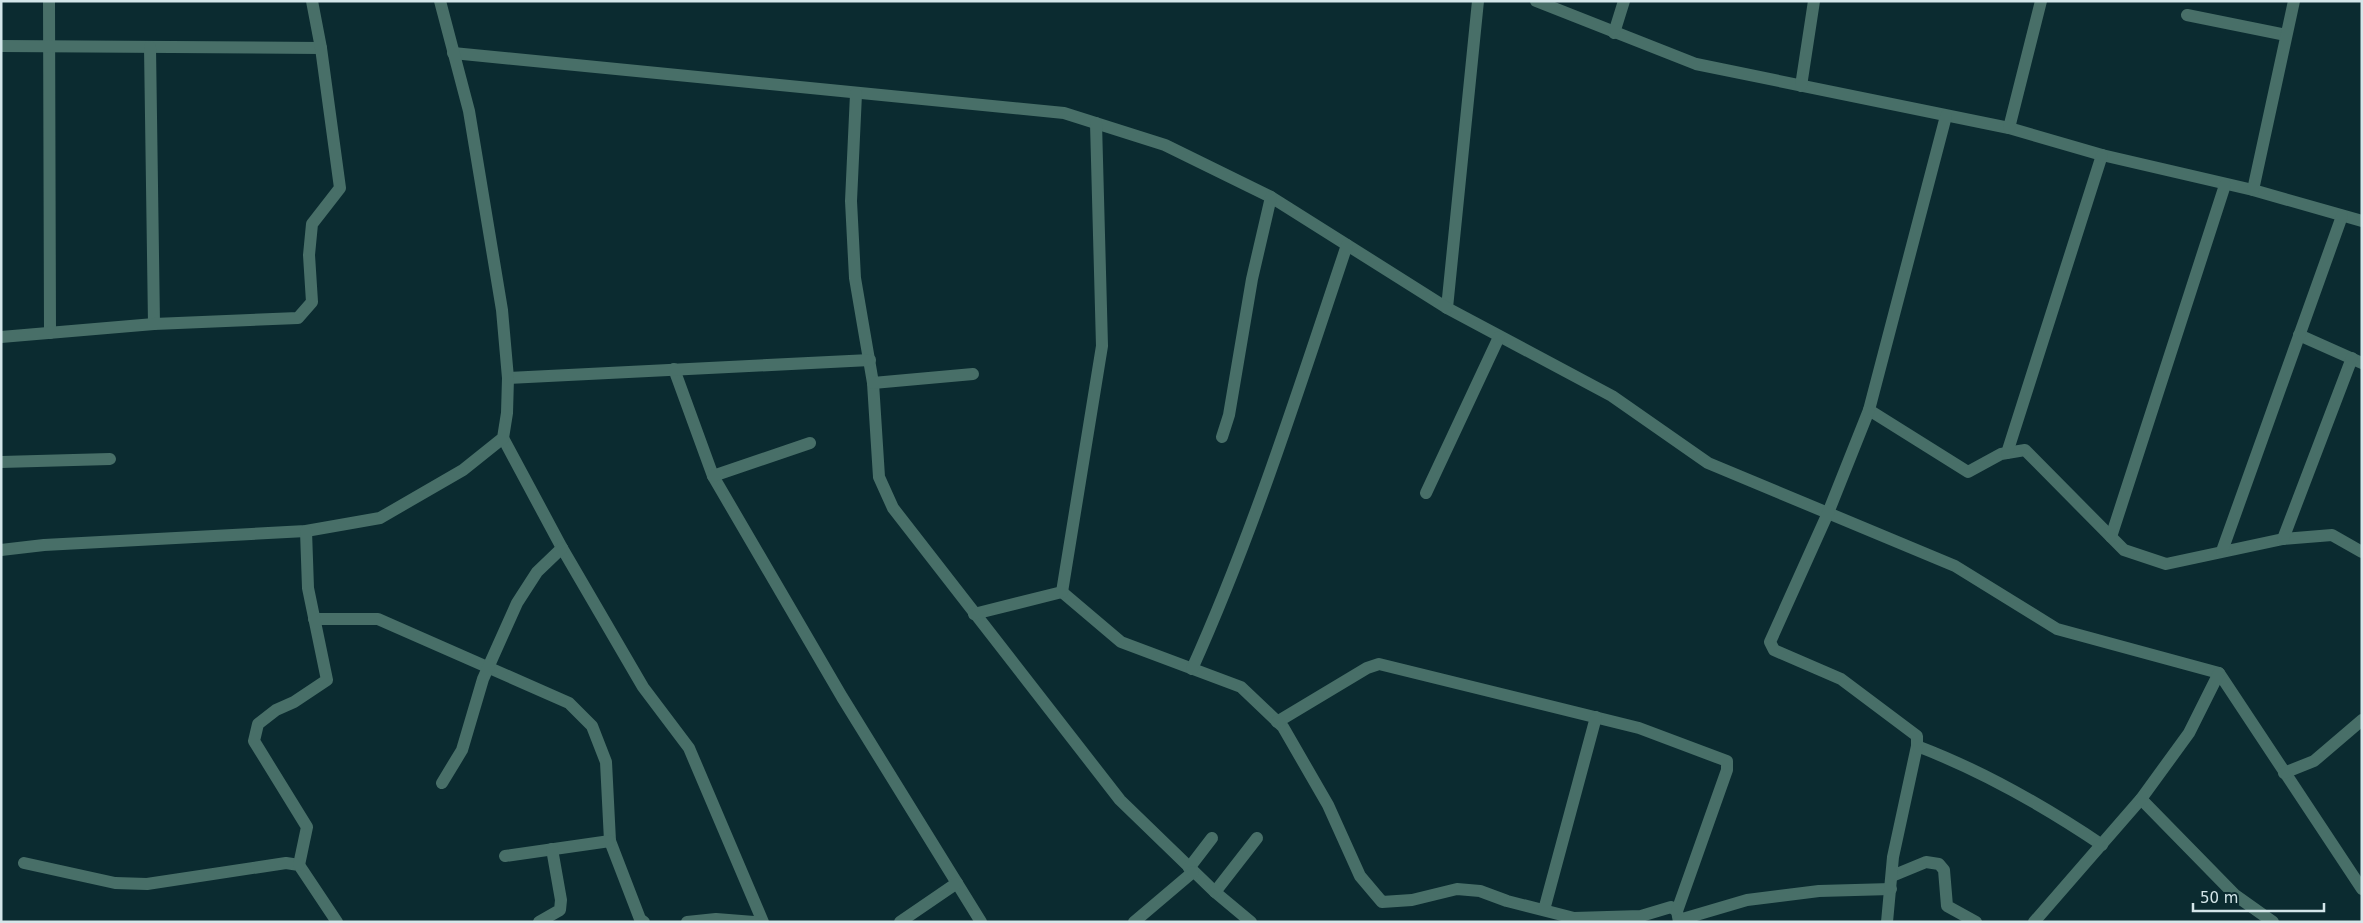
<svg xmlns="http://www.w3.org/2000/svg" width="2363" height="923" font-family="'DejaVu Sans',sans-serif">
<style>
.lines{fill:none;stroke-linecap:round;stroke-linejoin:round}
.minor{stroke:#486f68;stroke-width:12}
</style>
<rect width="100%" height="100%" fill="#0b2b30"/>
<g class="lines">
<g class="minor">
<polyline points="49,1 50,333"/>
<polyline points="1478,1 1447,308 1612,396 1708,463 1955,566 2057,629 2219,673 2362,889"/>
<polyline points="1536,1 1696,64 2009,128 2102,155 2253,190 2362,221"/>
<polyline points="2187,15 2286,35"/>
<polyline points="1614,33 1624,1"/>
<polyline points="1,46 321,48"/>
<polyline points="150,47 154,324"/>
<polyline points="453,53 1064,113 1165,145 1271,197 1447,308"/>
<polyline points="1801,86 1814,1"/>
<polyline points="856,94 851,201 855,278 873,383 879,477 893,508 1120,800 1215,892 1251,922"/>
<polyline points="2009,128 2041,1"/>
<polyline points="2253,190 2294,1"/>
<polyline points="2299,335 2362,363"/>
<polyline points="1,337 154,324 298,318 312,302 309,255 312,224 340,188 321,48 312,1"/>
<polyline points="674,369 713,476 842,697 981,922"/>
<polyline points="508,378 870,360"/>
<polyline points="873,383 973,374"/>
<polyline points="1869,410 1968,472 2001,454 2025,450 2124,550 2166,564 2283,539 2332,535 2362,552"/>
<polyline points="1222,437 1229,415 1252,279 1271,197"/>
<polyline points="503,438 562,548 643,687 689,748 763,922"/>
<polyline points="2007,453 2102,155"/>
<polyline points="1,462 110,459"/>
<polyline points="713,476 810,443"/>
<polyline points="1426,493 1499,337"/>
<polyline points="2111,537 2225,185"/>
<polyline points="2283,539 2352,358"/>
<polyline points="1,550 44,545 306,531 380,518 463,470 503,438 507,413 508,378 502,310 469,111 440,1"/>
<polyline points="2222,551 2342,216"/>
<polyline points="1062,592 1121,642 1241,687 1283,727 1328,805 1360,876 1382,902 1412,900 1457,889 1480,891 1507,901 1574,918 1641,916 1671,907 1677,911"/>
<polyline points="974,614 1062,592 1102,346 1096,123"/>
<polyline points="314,619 378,619 569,703 592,726 606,762 610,841 640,919 644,922"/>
<path d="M1192 669C1254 531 1299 388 1347 245"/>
<polyline points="1277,722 1367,668 1379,664 1639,728 1727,761 1727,770 1677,911 1679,922"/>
<path d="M1917 746C1983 771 2044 806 2102 845"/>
<polyline points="2284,773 2314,761 2362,720"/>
<polyline points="442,783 462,750 483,679 517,603 537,572 562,548"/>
<polyline points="2141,799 2235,895 2273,922"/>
<polyline points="505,856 610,841"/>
<polyline points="24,863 115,883 147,884 286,863 299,865 337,922"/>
<polyline points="299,865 307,827 254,741 258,724 276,710 294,702 327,680 308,588 306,531"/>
<polyline points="1189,868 1212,838"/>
<polyline points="1892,876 1926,862 1939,864 1944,870 1947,906 1976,922"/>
<polyline points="1215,892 1257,838"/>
<polyline points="1544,910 1596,717"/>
<polyline points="1679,920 1747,900 1819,891 1891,889"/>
<polyline points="539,922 560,910 561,900 552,849"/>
<polyline points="687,922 716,919 754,922"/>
<polyline points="900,922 957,883"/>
<polyline points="1134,922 1193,872"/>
<polyline points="1887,922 1893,857 1917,746 1917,736 1841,679 1774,650 1770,642 1828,513 1869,410 1946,116"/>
<polyline points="2034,922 2141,799 2189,733 2219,673"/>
</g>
</g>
<rect width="2363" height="923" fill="none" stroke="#d4e6e9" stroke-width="5"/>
<path d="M2193 903v8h131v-8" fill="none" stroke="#d4e6e9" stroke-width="2.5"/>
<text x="2200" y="903" font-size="15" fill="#d4e6e9" stroke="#0b2b30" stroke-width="4" paint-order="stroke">50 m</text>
</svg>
